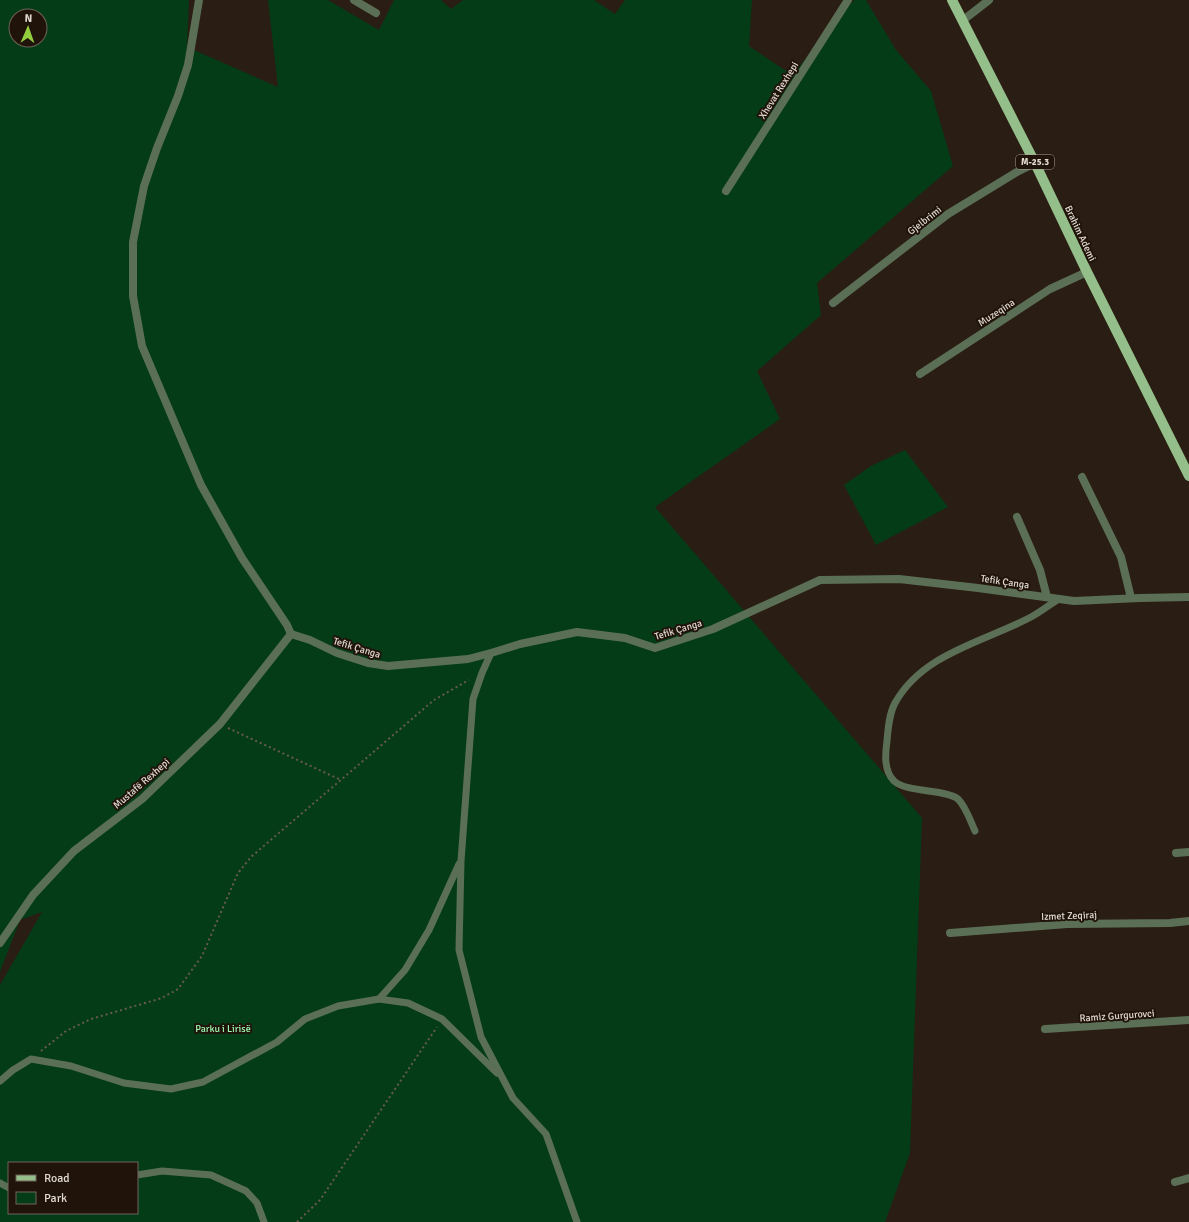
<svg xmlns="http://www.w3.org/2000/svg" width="1189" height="1222" font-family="Signika,sans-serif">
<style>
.green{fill:#053c18;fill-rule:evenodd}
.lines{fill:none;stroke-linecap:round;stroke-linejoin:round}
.path{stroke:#665a51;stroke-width:2;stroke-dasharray:2 3;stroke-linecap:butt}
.lane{stroke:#5b6f56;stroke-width:7}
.street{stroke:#5b6f56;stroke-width:8}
.primary{stroke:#95bf8a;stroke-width:10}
.labels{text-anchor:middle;stroke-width:4;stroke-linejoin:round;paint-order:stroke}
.shield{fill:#20140a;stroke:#a89f97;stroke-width:1}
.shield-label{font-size:9px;font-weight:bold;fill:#e3dad3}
.street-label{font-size:10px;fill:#e3dad3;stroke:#20140a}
.park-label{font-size:10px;fill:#9ffab2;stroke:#20140a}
</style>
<rect width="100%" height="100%" fill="#2a1d13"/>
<g class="green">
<path d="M0 0H189L187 47 278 87 268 0H328L379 30 394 0H441L451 9 463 0H594L615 14 625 0H752L749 46 792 75 854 0H866L896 50 931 91 953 166 817 283 821 315 757 371 780 419 655 507 922 818 910 1153 885 1222H0V985L42 912 20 920 0 972ZM16 16H40V40H16ZM9 1163H137V1213H9Z"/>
<polygon points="905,450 948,507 876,545 844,485 871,466"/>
</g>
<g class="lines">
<g class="path">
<polyline points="228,728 341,780"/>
<polyline points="41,1051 66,1031 91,1019 162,998 178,989 202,956 238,873 251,857 434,700 469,680"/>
<polyline points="297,1222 320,1200 437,1027"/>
</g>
<g class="lane">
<polyline points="491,653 482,673 473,699 461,861 459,950 481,1037 513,1098 546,1134 577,1222"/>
<path d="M975 831C970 820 966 807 958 799 946 789 907 793 894 781 884 771 885 755 887 741 888 729 889 714 895 703 923 653 984 642 1031 617 1040 612 1049 605 1059 599"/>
<polyline points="379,999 405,970 429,930 459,864"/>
<polyline points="0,1081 13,1070 31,1059 71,1066 124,1083 171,1089 203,1082 277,1042 305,1019 338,1006 379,999 408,1003 442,1019 497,1073"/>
<polyline points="137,1175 162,1171 211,1175 246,1191 257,1203 264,1222"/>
<polyline points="0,1183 9,1188"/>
</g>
<g class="street">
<polyline points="199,0 188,65 178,96 157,148 144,186 133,242 133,296 142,346 201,485 242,558 287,625 291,634"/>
<polyline points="354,0 376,13"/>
<polyline points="962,21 989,0"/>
<polyline points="726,191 848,0"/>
<polyline points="833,303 948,214 1017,172 1035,163"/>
<polyline points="920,374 1050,289 1087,272"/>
<polyline points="1082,477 1121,557 1131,598"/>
<polyline points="1017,517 1040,570 1047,597"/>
<polyline points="291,634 310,640 337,653 368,663 388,666 468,659 491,653 520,644 577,632 625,638 655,648 713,629 820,580 899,579 978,588 1074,601 1140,598 1189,597"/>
<polyline points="1176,853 1189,852"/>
<polyline points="950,933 1067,924 1170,923 1189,921"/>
<polyline points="0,943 33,895 74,851 142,799 220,724 291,634"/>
<polyline points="1045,1029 1189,1020"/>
<polyline points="1175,1182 1189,1178"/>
</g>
<polyline class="primary" points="952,0 1035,163 1087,272 1189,476"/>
</g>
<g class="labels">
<rect class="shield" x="1016" y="155" width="38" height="14" rx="3"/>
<g class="shield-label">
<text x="1035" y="165">M-25.3</text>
</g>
<g class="street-label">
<text transform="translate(778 90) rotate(-58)" y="4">Xhevat Rexhepi</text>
<text transform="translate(924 220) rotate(-38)" y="4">Gjelbrimi</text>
<text transform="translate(1081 233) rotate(65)" y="4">Brahim Ademi</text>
<text transform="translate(996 312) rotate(-33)" y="4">Muzeqina</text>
<text transform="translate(1005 581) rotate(8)" y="4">Tefik Çanga</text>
<text transform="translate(678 629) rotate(-17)" y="4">Tefik Çanga</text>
<text transform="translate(357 647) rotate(17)" y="4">Tefik Çanga</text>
<text transform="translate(141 783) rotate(-41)" y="4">Mustafë Rexhepi</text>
<text transform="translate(1069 915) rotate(-2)" y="4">Izmet Zeqiraj</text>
<text transform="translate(1117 1015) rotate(-4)" y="4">Ramiz Gurgurovci</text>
</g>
<g class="park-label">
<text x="223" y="1032">Parku i Lirisë</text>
</g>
</g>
<rect x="8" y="1162" width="130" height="52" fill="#20140a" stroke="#6e635a"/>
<rect x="16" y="1175" width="20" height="6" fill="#95bf8a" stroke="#6e635a"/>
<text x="44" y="1182" font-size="12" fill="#e3dad3">Road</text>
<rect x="16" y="1192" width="20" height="12" fill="#053c18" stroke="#6e635a"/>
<text x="44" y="1202" font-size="12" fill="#e3dad3">Park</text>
<g transform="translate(28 28) rotate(2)"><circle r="19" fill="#20140a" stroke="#6e635a"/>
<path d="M0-3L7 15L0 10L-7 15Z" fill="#92cd3e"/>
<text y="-6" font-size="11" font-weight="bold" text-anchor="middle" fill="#e3dad3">N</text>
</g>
</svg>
